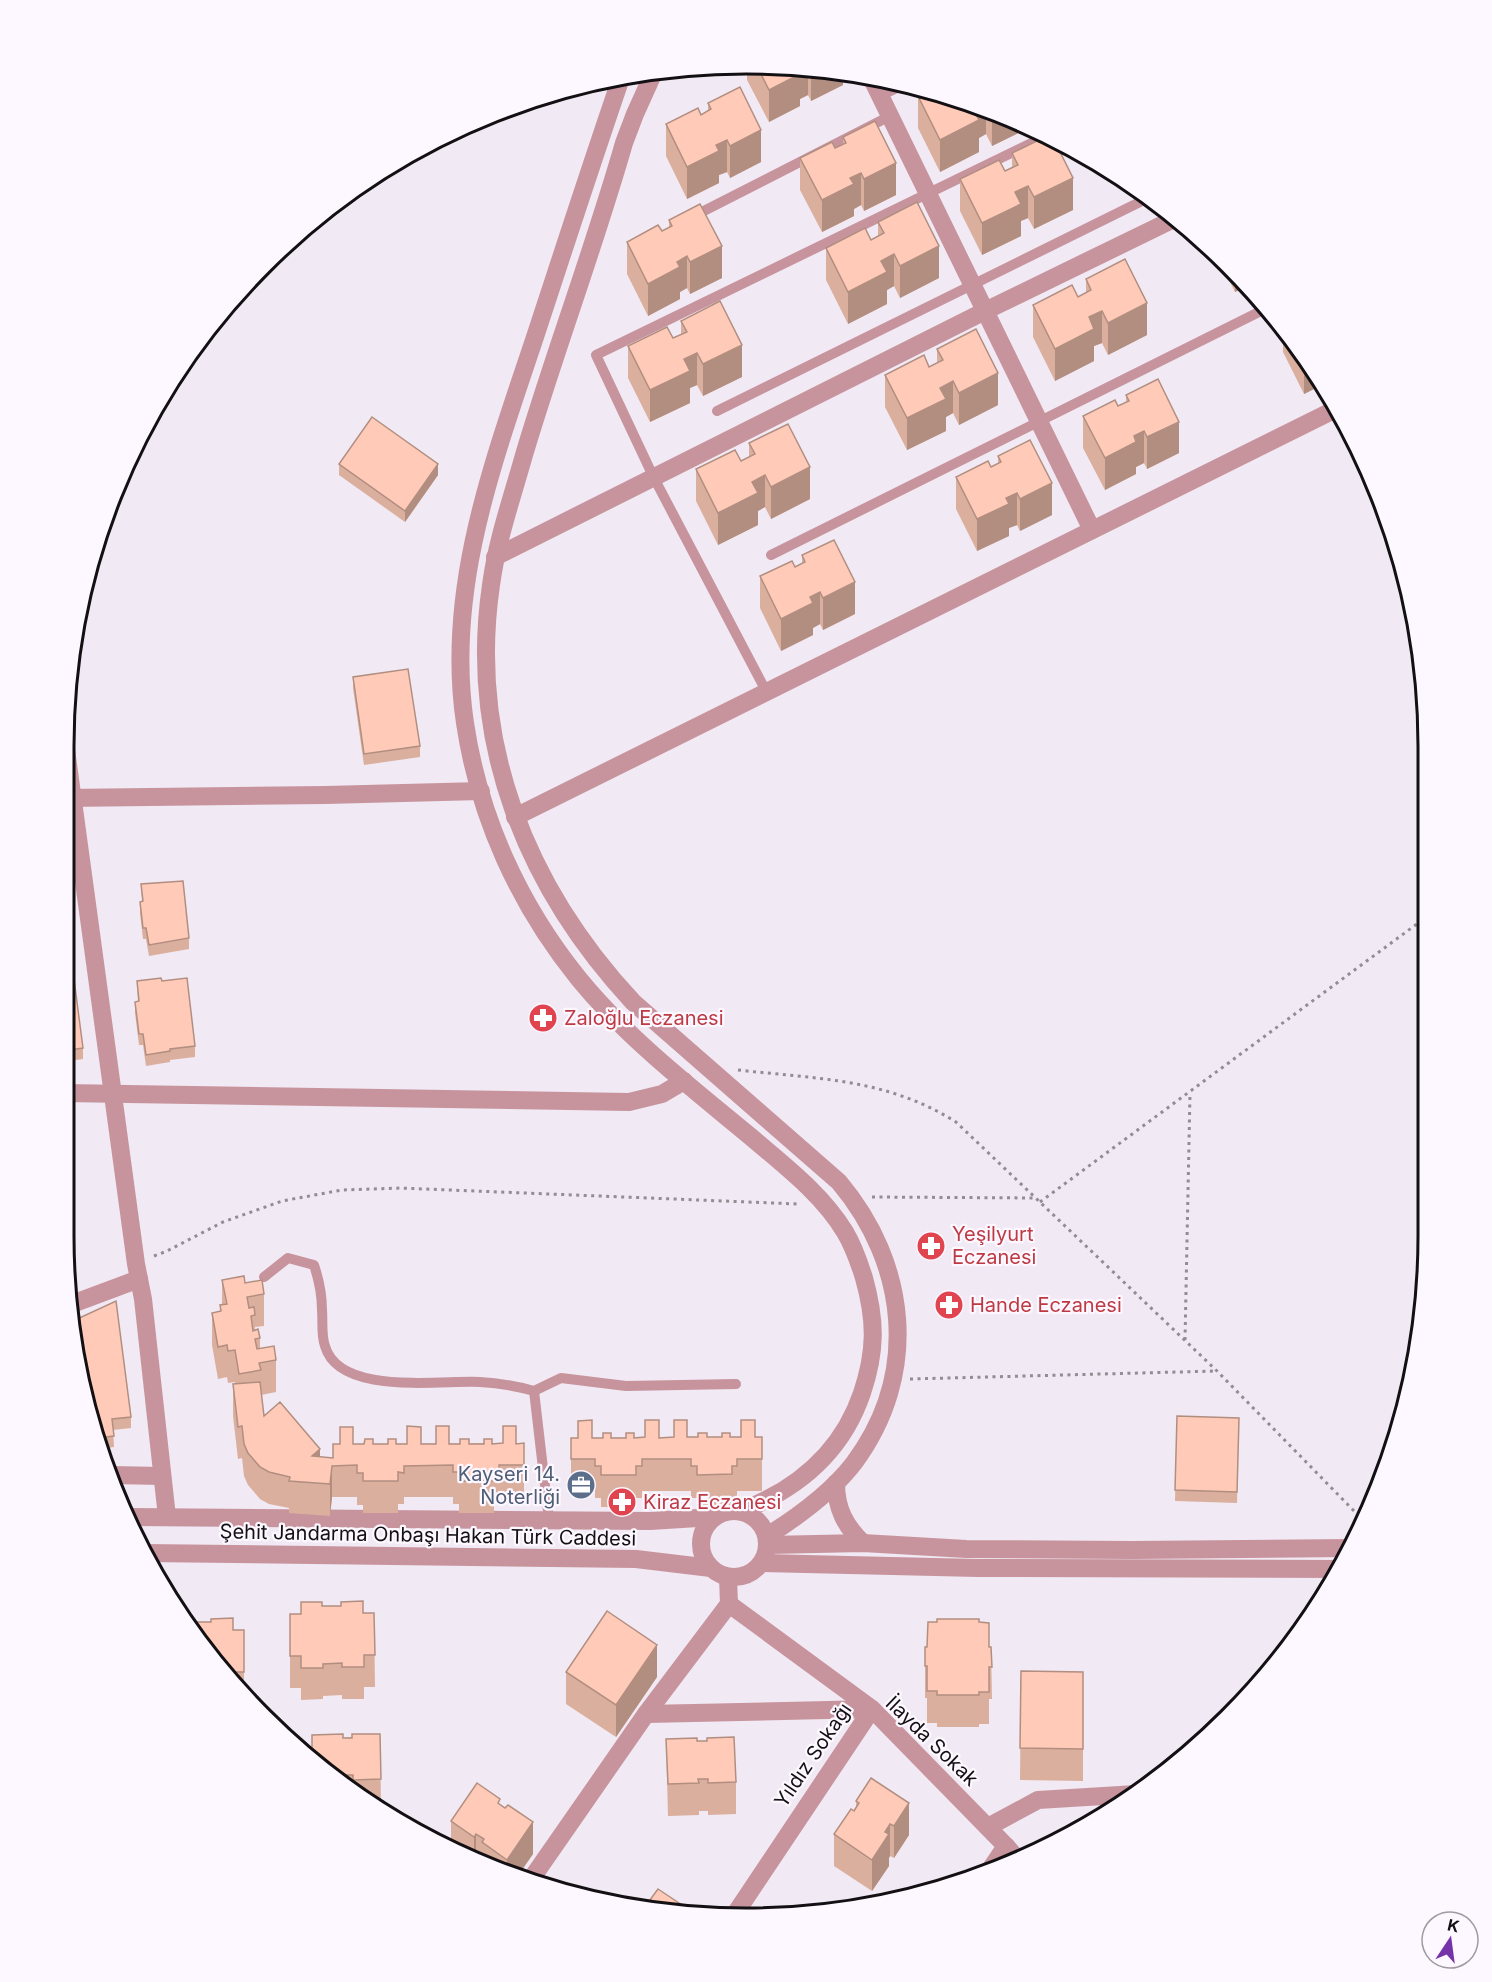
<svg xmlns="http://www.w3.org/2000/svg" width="1492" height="1982" font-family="Inter,sans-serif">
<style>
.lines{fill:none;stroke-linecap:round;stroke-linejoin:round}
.path{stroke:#928c93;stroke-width:3;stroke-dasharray:3 4.5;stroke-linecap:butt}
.lane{stroke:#c7949e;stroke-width:10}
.street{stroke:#c7949e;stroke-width:18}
.wall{fill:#dbaf9e}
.shaded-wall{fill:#b28e81}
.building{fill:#ffcbb8;stroke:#b28e81;stroke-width:1.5}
.labels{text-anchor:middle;stroke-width:4.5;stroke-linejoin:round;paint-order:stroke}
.health-label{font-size:20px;fill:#be3a42;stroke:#fdf7ff;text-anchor:start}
.service-label{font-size:20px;fill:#4e5e75;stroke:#fdf7ff;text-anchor:end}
.street-label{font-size:20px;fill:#131013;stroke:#fdf7ff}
.rim{fill:none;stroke:#131013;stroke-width:3}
</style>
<rect width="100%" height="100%" fill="#f1e9f3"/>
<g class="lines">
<g class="path">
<path d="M738 1070C817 1079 886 1078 956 1122L1217 1371 1357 1514"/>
<polyline points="872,1197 1036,1198"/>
<polyline points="1040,1202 1425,918"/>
<polyline points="154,1256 167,1251 223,1222 282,1201 342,1190 400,1188 798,1204"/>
<polyline points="1185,1340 1190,1093"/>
<polyline points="910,1379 1217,1371"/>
</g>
<g class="lane">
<polyline points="880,96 903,85"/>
<polyline points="692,217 890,116"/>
<polyline points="717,411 1148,198"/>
<polyline points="771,555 1267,308"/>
<polyline points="766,691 653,476 596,355 1046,136"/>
<path d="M264 1277 288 1258 314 1265C319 1280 322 1294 322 1310 323 1322 321 1335 325 1346 339 1396 440 1380 480 1382 498 1383 516 1386 534 1391L549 1520"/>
<polyline points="534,1391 561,1378 626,1386 736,1384"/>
</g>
<g class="street">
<path d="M654 72 635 114 624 143C594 248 555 351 524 455 512 498 497 540 491 585 468 742 526 887 633 1002L839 1182C908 1264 920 1374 854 1463 831 1493 799 1516 767 1536"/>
<polyline points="871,77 1092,530"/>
<path d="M621 78C591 165 563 252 534 340 493 463 445 590 465 723 479 817 519 905 579 979 628 1039 692 1088 751 1137 785 1166 822 1194 845 1232 854 1247 859 1262 864 1278 876 1321 876 1351 862 1393 842 1452 798 1489 741 1511"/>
<polyline points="495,557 985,311 1176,218"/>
<polyline points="64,735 136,1264 143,1299 167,1517"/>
<polyline points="64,798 326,795 481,791"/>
<polyline points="515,817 1334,410"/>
<polyline points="63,1093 629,1102 662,1094 684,1081"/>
<polyline points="72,1304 139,1279"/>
<polyline points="112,1475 162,1476"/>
<path d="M836 1483C836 1508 845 1526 863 1543"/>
<circle cx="734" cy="1544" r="33"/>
<polyline points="130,1517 650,1521 714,1517"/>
<polyline points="768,1545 863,1543 966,1549 1132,1550 1350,1548"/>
<polyline points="144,1553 636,1559 711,1568"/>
<polyline points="762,1563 978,1568 1341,1569"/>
<polyline points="729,1604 872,1709 735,1914"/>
<polyline points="646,1714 872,1709 1006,1846 1019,1861"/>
<polyline points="988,1827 1038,1800 1136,1794"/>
<polyline points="987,1874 1006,1846"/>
<polyline points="532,1878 646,1714 729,1604 728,1577"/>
</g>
</g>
<g class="wall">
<polygon points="747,66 835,69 843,71 843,85 811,101 808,95 800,99 800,106 769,122 747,80"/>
<polygon points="918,96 966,99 1029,128 992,146 986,134 979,138 979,152 940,172 918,128"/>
<polygon points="708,103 761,162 730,178 727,172 719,175 719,183 687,199 666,156 666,124 701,115 708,111"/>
<polygon points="843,137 896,195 864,211 861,205 854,209 854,216 822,232 800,190 800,158 835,148 843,144"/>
<polygon points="1012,153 1073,210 1034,229 1028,218 1021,221 1021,236 982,255 960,211 960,179 1005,171 1012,167"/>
<polygon points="669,220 722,278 690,294 687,288 680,292 680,299 648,316 627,274 627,242 662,231 669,228"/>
<polygon points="878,222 939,278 900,298 894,286 887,290 887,304 848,324 826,280 826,248 871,240 878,236"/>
<polygon points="1215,252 1247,286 1235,292"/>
<polygon points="1086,279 1147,335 1108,355 1102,343 1094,346 1094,361 1055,381 1033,337 1033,305 1078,297 1086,293"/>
<polygon points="681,321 742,377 703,396 697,385 690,388 690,403 650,422 628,378 628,346 673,338 681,335"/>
<polygon points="1283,325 1288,330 1320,386 1304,394 1283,352"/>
<polygon points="937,349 998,405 959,425 953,413 946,417 946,431 907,450 885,407 885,375 929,367 937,363"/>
<polygon points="1126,395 1179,453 1147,469 1144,463 1136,467 1136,474 1105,490 1083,448 1083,416 1118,406 1126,402"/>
<polygon points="749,443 810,499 771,519 765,507 758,511 758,525 718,545 696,501 696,469 741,461 749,457"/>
<polygon points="998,456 1052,515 1020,531 1017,525 1009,528 1009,536 977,551 956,509 956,477 991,467 998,463"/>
<polygon points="339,464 438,475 405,522 339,475"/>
<polygon points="802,555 855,614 823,630 820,624 813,628 813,635 781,651 760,608 760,576 795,567 802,563"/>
<polygon points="353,677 420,746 420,757 364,765 353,688"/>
<polygon points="141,884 189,938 189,949 149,956 146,939 143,939 140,913 140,902 142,901"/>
<polygon points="64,903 83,1048 83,1059 63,1062"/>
<polygon points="137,981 162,981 195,1046 195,1057 170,1060 170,1062 146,1066 143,1045 139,1045 135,1013 135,1002 138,1002"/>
<polygon points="222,1280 245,1283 264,1294 264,1326 255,1327 255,1330 260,1338 260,1349 276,1360 276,1392 261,1395 264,1416 320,1457 333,1458 353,1444 524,1443 524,1497 499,1497 499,1504 494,1504 494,1513 459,1513 459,1504 453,1504 453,1497 404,1497 404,1504 398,1504 398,1513 363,1513 363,1505 357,1505 357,1497 332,1497 330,1516 289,1513 289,1508 269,1504 260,1499 248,1485 244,1476 242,1458 238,1459 233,1416 233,1384 235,1384 235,1382 228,1383 227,1377 218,1379 212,1345 212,1313 220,1311 220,1305 222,1305"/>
<polygon points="75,1320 131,1417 131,1428 113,1430 114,1447 101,1449 86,1413 75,1330"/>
<polygon points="1177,1416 1239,1418 1237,1503 1175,1501"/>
<polygon points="762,1437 762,1491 737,1491 737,1498 732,1498 732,1506 697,1507 697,1498 691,1498 691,1491 642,1491 642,1498 636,1498 636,1507 601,1507 601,1498 595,1498 595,1491 571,1491 571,1438"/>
<polygon points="322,1606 341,1606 363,1613 374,1613 375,1687 364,1687 364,1699 342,1699 342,1695 323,1696 323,1699 301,1700 301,1688 290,1688 290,1614 301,1614"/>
<polygon points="192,1622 233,1630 244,1630 244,1695 204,1652"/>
<polygon points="979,1622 989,1647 991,1647 992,1699 989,1699 989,1724 979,1724 979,1727 937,1727 937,1723 927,1723 927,1698 925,1698 925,1647 927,1647"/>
<polygon points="1021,1671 1083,1672 1083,1781 1020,1780"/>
<polygon points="566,1672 657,1677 616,1737 566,1704"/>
<polygon points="380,1734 381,1806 312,1760 343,1738"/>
<polygon points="666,1739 697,1741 736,1782 736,1814 708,1815 708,1811 699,1811 699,1815 668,1816"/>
<polygon points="856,1801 909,1835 894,1858 890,1856 889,1858 889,1866 872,1891 834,1866 834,1834 856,1807"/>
<polygon points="500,1805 533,1854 519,1874 451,1851 451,1821"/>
</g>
<g class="shaded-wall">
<polygon points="799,68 808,68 808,95 800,99 800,106 769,122 769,90"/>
<polygon points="813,68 835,69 843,71 843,85 811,101 811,69"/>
<polygon points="980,106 986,109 986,134 979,138 979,152 940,172 940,140 973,109"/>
<polygon points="995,113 1029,128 992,146 992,114"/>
<polygon points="761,130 761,162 730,178 730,146"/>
<polygon points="727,140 727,172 719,175 719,183 687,199 687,167 716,145"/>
<polygon points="896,163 896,195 864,211 864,179"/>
<polygon points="861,173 861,205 854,209 854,216 822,232 822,200 850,178"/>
<polygon points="1073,178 1073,210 1034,229 1034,197"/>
<polygon points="1028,186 1028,218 1021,221 1021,236 982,255 982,223 1015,192"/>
<polygon points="722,246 722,278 690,294 690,262"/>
<polygon points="939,246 939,278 900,298 900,266"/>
<polygon points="894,254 894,286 887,290 887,304 848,324 848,292 881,261"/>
<polygon points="687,256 687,288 680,292 680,299 648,316 648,284 677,262"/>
<polygon points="1235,274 1247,286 1235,292"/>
<polygon points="1147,303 1147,335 1108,355 1108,323"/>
<polygon points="1102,311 1102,343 1094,346 1094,361 1055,381 1055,349 1089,317"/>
<polygon points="742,345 742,377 703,396 703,364"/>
<polygon points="697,353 697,385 690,388 690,403 650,422 650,390 684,359"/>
<polygon points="1306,361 1320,386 1304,394 1304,362"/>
<polygon points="998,373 998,405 959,425 959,393"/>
<polygon points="953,381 953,413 946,417 946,431 907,450 907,418 940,388"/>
<polygon points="1179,422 1179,453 1147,469 1147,437"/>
<polygon points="1144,431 1144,463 1136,467 1136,474 1105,490 1105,458 1134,436"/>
<polygon points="438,464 438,475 405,522 405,511"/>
<polygon points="810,467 810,499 771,519 771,487"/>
<polygon points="765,475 765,507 758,511 758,525 718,545 718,513 752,482"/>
<polygon points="1052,483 1052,515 1020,531 1020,499"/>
<polygon points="1017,493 1017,525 1009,528 1009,536 977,551 977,519 1006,498"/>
<polygon points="855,582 855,614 823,630 823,598"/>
<polygon points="820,592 820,624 813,628 813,635 781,651 781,619 810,597"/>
<polygon points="320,1449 320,1481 312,1456"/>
<polygon points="332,1466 332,1497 330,1516 330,1484"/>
<polygon points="657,1645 657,1677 616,1737 616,1705"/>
<polygon points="909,1803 909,1835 894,1858 894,1826"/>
<polygon points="533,1822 533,1854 519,1874 507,1870 507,1860"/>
<polygon points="890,1824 890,1856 889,1858 889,1866 872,1891 872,1860 885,1832"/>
<polygon points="476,1834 476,1859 474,1859 474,1837"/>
</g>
<g class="building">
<polygon points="757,66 799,68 797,68 800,74 769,90"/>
<polygon points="740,87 761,130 730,146 727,140 716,145 719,151 687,167 666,124 698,108 701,115 711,109 708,103"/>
<polygon points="928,91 966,99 980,106 973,109 979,120 940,140 918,96"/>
<polygon points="875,121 896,163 864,179 861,173 850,178 854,184 822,200 800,158 832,142 835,148 846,143 843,137"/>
<polygon points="1047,136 1054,140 1073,178 1034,197 1028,186 1015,192 1021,204 982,223 960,179 999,160 1005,171 1018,165 1012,153"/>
<polygon points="917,202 939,246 900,266 894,254 881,261 887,272 848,292 826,248 865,228 871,240 884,233 878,222"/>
<polygon points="700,204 722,246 690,262 687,256 677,262 680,267 648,284 627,242 658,225 662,231 672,226 669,220"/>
<polygon points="1125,259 1147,303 1108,323 1102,311 1089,317 1094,329 1055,349 1033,305 1072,285 1078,297 1091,290 1086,279"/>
<polygon points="720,301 742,345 703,364 697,353 684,359 690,371 650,390 628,346 667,327 673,338 687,332 681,321"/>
<polygon points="976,329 998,373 959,393 953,381 940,388 946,399 907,418 885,375 924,355 929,367 943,360 937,349"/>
<polygon points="1288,330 1306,361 1304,362"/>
<polygon points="1158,379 1179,422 1147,437 1144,431 1134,436 1136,442 1105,458 1083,416 1115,400 1118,406 1129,401 1126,395"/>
<polygon points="372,417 438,464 405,511 339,464"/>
<polygon points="788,424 810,467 771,487 765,475 752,482 758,493 718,513 696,469 735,450 741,461 755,454 749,443"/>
<polygon points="1030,440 1052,483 1020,499 1017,493 1006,498 1009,504 977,519 956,477 988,461 991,467 1001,462 998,456"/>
<polygon points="834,540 855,582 823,598 820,592 810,597 813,603 781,619 760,576 792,561 795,567 805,562 802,555"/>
<polygon points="408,669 420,746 364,754 353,677"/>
<polygon points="183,881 189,938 149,945 146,928 143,928 140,902 143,901 141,884"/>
<polygon points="64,903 83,1048 63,1051"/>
<polygon points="161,978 162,981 187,978 195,1046 170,1049 170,1051 146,1055 143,1034 139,1034 135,1002 139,1001 137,981"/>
<polygon points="244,1276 245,1283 262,1280 264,1294 247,1297 249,1308 254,1307 255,1315 251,1316 253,1331 258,1329 260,1338 255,1339 257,1349 274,1346 276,1360 259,1363 261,1370 239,1374 235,1350 228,1351 227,1345 218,1347 212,1313 221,1311 220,1305 227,1304 222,1280"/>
<polygon points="116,1301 131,1417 112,1419 114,1436 97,1438 88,1417 75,1320"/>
<polygon points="260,1382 264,1416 280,1402 320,1449 312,1456 333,1458 333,1444 340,1444 340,1427 353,1427 353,1444 364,1444 365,1439 373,1439 373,1444 388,1444 388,1439 396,1439 396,1444 407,1444 407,1426 421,1427 421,1444 436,1444 436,1426 449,1426 449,1444 460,1444 460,1439 469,1439 469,1444 484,1444 484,1439 492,1439 492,1444 503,1443 503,1426 516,1426 516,1444 524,1443 524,1465 499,1465 499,1472 494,1472 494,1481 459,1481 459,1472 453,1472 453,1465 404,1466 404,1473 398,1472 398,1481 363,1481 363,1473 357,1473 357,1465 332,1466 330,1484 289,1481 290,1477 269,1472 260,1467 248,1453 244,1444 242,1426 238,1427 233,1384"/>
<polygon points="1177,1416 1239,1418 1237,1492 1175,1490"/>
<polygon points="592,1420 592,1438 603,1438 603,1433 611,1433 611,1438 626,1438 626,1433 634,1433 634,1438 645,1437 645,1420 659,1420 659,1438 674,1437 674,1420 687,1420 687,1437 698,1437 698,1433 707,1433 707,1437 722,1437 722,1433 730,1433 730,1437 741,1437 741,1420 755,1420 755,1437 762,1437 762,1459 737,1459 737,1466 732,1466 732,1474 697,1475 697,1466 691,1466 691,1459 642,1459 642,1466 636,1466 636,1475 601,1475 601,1466 595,1466 595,1459 571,1459 571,1438 578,1438 578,1421"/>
<polygon points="363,1601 363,1613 374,1613 375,1655 364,1655 364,1667 342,1667 342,1663 323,1664 323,1668 301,1668 301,1656 290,1656 290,1614 301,1614 301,1602 322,1602 322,1606 341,1606 341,1602"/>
<polygon points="607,1611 657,1645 616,1705 566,1672"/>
<polygon points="233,1618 233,1630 244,1630 244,1672 233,1672 234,1683 204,1652 182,1619 192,1619 192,1622 211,1622 211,1619"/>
<polygon points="937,1619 979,1619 979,1622 989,1623 989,1647 991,1647 992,1667 989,1667 989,1692 979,1692 979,1695 937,1695 937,1691 927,1691 927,1666 925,1666 925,1647 927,1647 928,1622 937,1622"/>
<polygon points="1021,1671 1083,1672 1083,1749 1020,1748"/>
<polygon points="343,1734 343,1738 352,1738 352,1734 380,1734 381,1779 353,1780 353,1775 343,1775 343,1780 341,1780 312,1760 312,1735"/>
<polygon points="734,1737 736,1782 708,1783 708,1779 698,1779 699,1783 668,1784 666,1739 697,1738 697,1741 707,1741 707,1738"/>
<polygon points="871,1778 909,1803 894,1826 890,1824 885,1832 889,1834 872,1860 834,1834 851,1809 854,1811 859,1803 856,1801"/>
<polygon points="477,1783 500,1799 498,1803 505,1808 508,1805 533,1822 507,1860 482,1842 484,1839 476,1834 474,1837 451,1821"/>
<polygon points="658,1889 691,1911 644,1908"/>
</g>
<defs>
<g id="pharmacy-disc" transform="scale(1.5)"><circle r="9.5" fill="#e0444e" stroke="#fdf7ff"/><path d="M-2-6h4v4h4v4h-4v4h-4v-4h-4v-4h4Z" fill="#fff"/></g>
<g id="office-disc" transform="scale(1.5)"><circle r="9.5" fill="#5c6f8a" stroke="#fdf7ff"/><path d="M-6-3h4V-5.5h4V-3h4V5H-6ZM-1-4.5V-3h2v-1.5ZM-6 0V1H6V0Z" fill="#fff"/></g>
</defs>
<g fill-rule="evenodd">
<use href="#pharmacy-disc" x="543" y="1018"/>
<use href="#pharmacy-disc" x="931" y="1246"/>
<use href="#pharmacy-disc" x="949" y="1305"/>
<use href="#office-disc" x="581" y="1485"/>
<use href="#pharmacy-disc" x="622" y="1502"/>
</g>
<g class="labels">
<g class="health-label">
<text x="564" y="1025">Zaloğlu Eczanesi</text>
<text x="952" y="1241">Yeşilyurt<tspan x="952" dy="23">Eczanesi</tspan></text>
<text x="970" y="1312">Hande Eczanesi</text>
<text x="643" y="1509">Kiraz Eczanesi</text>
</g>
<g class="service-label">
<text x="560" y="1481">Kayseri 14.<tspan x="560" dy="23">Noterliği</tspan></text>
</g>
<g class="street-label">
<text transform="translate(428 1535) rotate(1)" y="7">Şehit Jandarma Onbaşı Hakan Türk Caddesi</text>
<text transform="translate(932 1741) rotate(44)" y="7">İlayda Sokak</text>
<text transform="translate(813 1755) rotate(-56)" y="7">Yıldız Sokağı</text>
</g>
</g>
<path d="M0 0H1492V1982H0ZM746 74H746A672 672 0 0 1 1418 746V1236A672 672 0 0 1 746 1908H746A672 672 0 0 1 74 1236V746A672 672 0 0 1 746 74Z" fill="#fdf7ff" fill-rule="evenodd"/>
<path class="rim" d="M746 74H746A672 672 0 0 1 1418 746V1236A672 672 0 0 1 746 1908H746A672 672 0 0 1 74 1236V746A672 672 0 0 1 746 74Z"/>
<g transform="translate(1450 1940) rotate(13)"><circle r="28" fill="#fdf7ff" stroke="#9f9ba1" stroke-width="1.5"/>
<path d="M0-4.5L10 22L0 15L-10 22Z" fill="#7433a8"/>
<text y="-9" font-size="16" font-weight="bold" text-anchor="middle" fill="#131013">K</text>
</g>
</svg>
